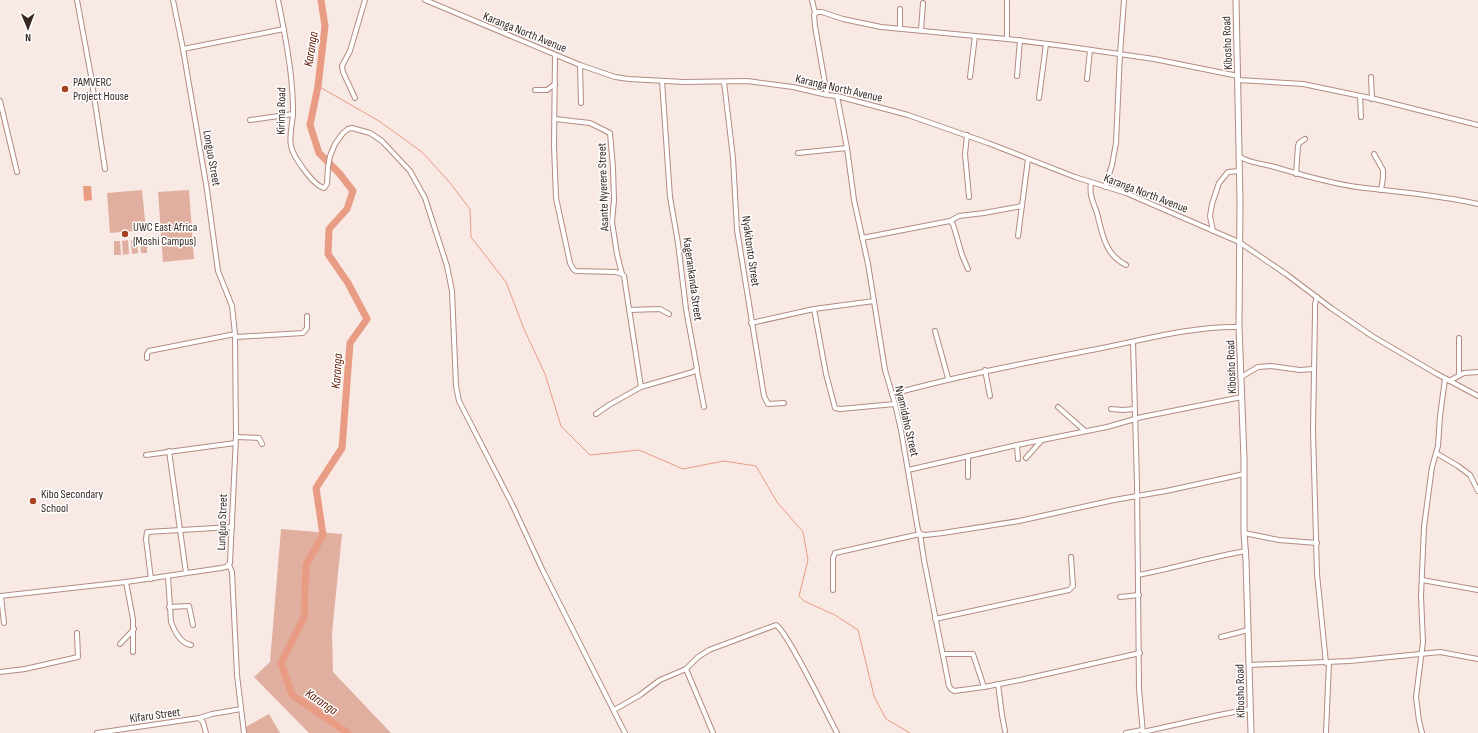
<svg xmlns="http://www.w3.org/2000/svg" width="1478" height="733" font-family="'Sofia Sans Condensed',sans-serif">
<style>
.green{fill:#e1af9f}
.water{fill:#e99c84}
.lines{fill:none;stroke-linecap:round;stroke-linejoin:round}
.stream{stroke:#e99c84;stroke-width:1}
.river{stroke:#e99c84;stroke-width:7}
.minor-casing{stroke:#b18c81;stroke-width:6}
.tertiary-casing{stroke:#b18c81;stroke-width:7}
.minor{stroke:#fff;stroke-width:4}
.tertiary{stroke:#fff;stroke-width:5}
.poi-dot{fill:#a7401c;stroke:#fff;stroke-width:1.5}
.labels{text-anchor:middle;stroke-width:3;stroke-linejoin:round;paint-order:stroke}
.street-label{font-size:12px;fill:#372824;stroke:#fff}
.poi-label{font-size:12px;fill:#372824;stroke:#fff;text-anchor:start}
.water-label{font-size:13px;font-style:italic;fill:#632007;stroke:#fff}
</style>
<rect width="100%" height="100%" fill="#f9e9e4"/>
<g class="green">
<polygon points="142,190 146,230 110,233 107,193"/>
<polygon points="189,190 194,259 163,262 158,192"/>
<polygon points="137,239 138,253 132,254 131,240"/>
<polygon points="140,239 147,239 147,253 141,253"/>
<polygon points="128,240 129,254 123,255 122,241"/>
<polygon points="114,241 120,241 121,255 114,255"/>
<polygon points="281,529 342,534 332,633 333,672 391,733 309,733 254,677 270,662"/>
<polygon points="269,714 280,733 247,733 242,729"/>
</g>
<polygon class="water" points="83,186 91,186 92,200 84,201"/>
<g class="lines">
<polyline class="stream" points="318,86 379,121 422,152 450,183 470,209 471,237 506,282 524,329 545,374 561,426 590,455 639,450 683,469 724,461 756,466 777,502 803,532 808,560 799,596 804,601 835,615 858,630 874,696 886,719 910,733"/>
<polyline class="river" points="321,0 325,26 318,86 310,125 319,153 339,173 353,191 347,209 329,229 328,254 348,283 367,319 350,343 342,448 316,488 323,535 306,565 304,617 281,663 292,695 348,733"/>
<g class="minor-casing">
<g id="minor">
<polyline points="77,0 91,76 105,169"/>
<path d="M278 0C284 29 290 58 292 88 293 97 293 106 293 115 292 125 289 136 291 146 293 157 314 186 324 188L327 184 328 167 330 156 335 144 343 133 348 129 352 128 370 133 382 141 410 171 425 198 447 266 452 291 456 386 459 401 512 504 543 571 625 733"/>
<polyline points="425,0 580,65 615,77 629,79 684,82 747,81 793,87 827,95 837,96 908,115 988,143 1075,177 1126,193 1239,242 1286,274 1331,308 1372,336 1437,374 1478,396"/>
<polyline points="812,0 815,13"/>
<polyline points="900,28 900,9"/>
<polyline points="921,30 923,3"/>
<polyline points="1007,39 1007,1"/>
<polyline points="183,49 284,29"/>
<polyline points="555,55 554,146 556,198 570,263 573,269 576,271 616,272 622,274 624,276 641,387"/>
<polyline points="580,65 581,103"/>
<polyline points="1017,76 1020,40"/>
<polyline points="970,77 975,36"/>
<polyline points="1371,77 1372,99"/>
<polyline points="1087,79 1090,50"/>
<polyline points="1238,80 1303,84 1375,99 1478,125"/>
<polyline points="724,82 733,158 737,230 764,396 768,404 784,403"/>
<polyline points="535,90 547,90 555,84"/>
<polyline points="827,95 815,26 814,15 817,12 822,12 843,19 881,27 1007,39 1064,46 1154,59 1238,76"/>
<polyline points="837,96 847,148 854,200 868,264 885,370 895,404 901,430 918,530 920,534 925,535 943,533 1019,521 1114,500 1166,491 1244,474"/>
<polyline points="1360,96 1361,117"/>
<polyline points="355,98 343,72 342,66 350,51 365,0"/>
<polyline points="1039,98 1046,44"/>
<polyline points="0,101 17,172"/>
<polyline points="555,119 590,123 610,133 613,168 614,200 612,222 617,254 622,274"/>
<polyline points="250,120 293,114"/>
<polyline points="967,135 965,154 969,197"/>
<polyline points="798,153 847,148"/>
<polyline points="1374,154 1383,170 1383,178 1381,190"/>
<path d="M1239 156C1248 163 1260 163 1271 166 1299 174 1327 183 1357 187 1397 192 1438 195 1478 204"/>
<polyline points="1296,174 1298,146 1299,143 1305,139"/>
<path d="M1091 183C1089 194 1093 202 1097 213 1102 233 1105 255 1126 265"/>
<polyline points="1105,187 1112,165 1116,143 1120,54 1124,0"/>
<polyline points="950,221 959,216 984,213 1022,206"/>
<polyline points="1213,231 1210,216 1212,204 1219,183 1228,172 1239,171"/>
<polyline points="1018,236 1028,159"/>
<polyline points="862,238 950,221 953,224 962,255 968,269"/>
<polyline points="1317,297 1315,304 1315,314 1313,431 1317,574 1326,663"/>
<polyline points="814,309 826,374 835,408 840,409 895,404"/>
<polyline points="629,310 660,309 669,314"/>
<polyline points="751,323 814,309 874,301"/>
<polyline points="935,331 948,378"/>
<polyline points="236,337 303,333 307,328 307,316"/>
<polyline points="1459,338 1459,375"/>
<polyline points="1133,342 1137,483 1139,689 1143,733"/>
<polyline points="147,358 147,354 149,351 235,334"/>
<polyline points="985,370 990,396"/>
<polyline points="697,371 704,407"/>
<polyline points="1241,377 1258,367 1271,366 1300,370 1313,369"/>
<polyline points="1449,381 1464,373 1478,372"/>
<path d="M892 394C961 375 1031 362 1102 348 1147 339 1193 326 1239 327"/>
<polyline points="1058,407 1085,431"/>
<polyline points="1111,409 1123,410 1134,409"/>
<polyline points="596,414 609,405 641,387 693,372 697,369 686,309 678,243 670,197 662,81"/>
<polyline points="236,437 259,438 262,444"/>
<polyline points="1017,445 1018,459"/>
<polyline points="169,451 186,573"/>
<polyline points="1436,453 1458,466 1470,475 1478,491"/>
<polyline points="146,455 235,443"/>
<polyline points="1026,458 1041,441"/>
<polyline points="908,470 1017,445 1107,427 1142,417 1242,397"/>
<polyline points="968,477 968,456"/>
<polyline points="1244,533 1279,540 1317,543"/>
<polyline points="229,565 232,572 237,675 244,733"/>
<path d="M1138 575C1175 568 1210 557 1246 551"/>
<path d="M168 577 171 622C175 632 180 643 191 645"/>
<polyline points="151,579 146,539 147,532 232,527"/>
<polyline points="1422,580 1478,590"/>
<polyline points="126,582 133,619 133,652"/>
<polyline points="833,590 833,558 835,553 920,534 924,560 949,686 951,689 954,691 984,687 1020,680 1140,653"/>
<polyline points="0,596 126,582 221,568 226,567 230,563 236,437 235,334 232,306 218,271 207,190 183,49 173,0"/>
<polyline points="1,596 4,623"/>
<polyline points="1120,597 1139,595"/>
<polyline points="169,607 189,606 193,625"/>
<polyline points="935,619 1069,590 1073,586 1071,557"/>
<polyline points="1221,637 1248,630"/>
<polyline points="120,644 134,629"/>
<polyline points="943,654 973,654 984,687"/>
<polyline points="1249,665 1350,661 1440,652 1478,659"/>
<polyline points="686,669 713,733"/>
<polyline points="0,672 25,669 78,657 77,633"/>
<polyline points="998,684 1002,715 1005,731"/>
<path d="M614 710 640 695 660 680 686 669 698 657 709 650 776 625C787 631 828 716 837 733"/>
<polyline points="199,718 212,714 241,709"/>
<polyline points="1143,732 1219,715 1250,709"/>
<polyline points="97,733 199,718 203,722 206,733"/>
<polyline points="1126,733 1142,730"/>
<polyline points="1326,733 1329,662"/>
<polyline points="1422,733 1419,721 1416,697 1423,642 1421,596 1424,527 1432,467 1438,446 1440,416 1445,379"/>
</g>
</g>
<g class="tertiary-casing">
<polyline id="tertiary" points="1236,0 1240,201 1239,327 1244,459 1244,533 1246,560 1251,733"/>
</g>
<use href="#minor" class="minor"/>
<use href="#tertiary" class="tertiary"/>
</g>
<g class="poi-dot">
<circle cx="65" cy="89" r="4"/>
<circle cx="125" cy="234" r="4"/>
<circle cx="33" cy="501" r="4"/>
</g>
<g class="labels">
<g class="street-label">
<text transform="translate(525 32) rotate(22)" y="4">Karanga North Avenue</text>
<text transform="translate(1227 43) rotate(-92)" y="4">Kibosho Road</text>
<text transform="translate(839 88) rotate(13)" y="4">Karanga North Avenue</text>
<text transform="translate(281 111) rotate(-89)" y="4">Kirima Road</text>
<text transform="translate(212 158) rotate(80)" y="4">Longuo Street</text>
<text transform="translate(603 187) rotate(-92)" y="4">Asante Nyerere Street</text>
<text transform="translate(1146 193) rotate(21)" y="4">Karanga North Avenue</text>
<text transform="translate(751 251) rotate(82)" y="4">Nyakitonto Street</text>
<text transform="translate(693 279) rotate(82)" y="4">Kagerankanda Street</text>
<text transform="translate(1231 367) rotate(-92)" y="4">Kibosho Road</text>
<text transform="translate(907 421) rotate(77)" y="4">Nyamidaho Street</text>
<text transform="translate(222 522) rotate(-88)" y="4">Lunguo Street</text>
<text transform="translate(1240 691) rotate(-91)" y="4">Kibosho Road</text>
<text transform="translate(155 715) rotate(-8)" y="4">Kifaru Street</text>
</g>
<g class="poi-label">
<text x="73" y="86">PAMVERC<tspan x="73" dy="14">Project House</tspan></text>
<text x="133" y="231">UWC East Africa<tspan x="133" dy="14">(Moshi Campus)</tspan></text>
<text x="41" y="498">Kibo Secondary<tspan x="41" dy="14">School</tspan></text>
</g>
<g class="water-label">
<text transform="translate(310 49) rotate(-81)" y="5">Karanga</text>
<text transform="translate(336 371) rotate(-86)" y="5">Karanga</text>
<text transform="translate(322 701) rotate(34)" y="5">Karanga</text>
</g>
</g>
<g transform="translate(28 28) rotate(179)" stroke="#ffffff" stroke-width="3" paint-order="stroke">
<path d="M0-3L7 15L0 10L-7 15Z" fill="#372824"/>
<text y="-6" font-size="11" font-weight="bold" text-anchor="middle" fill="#372824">N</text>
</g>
</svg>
